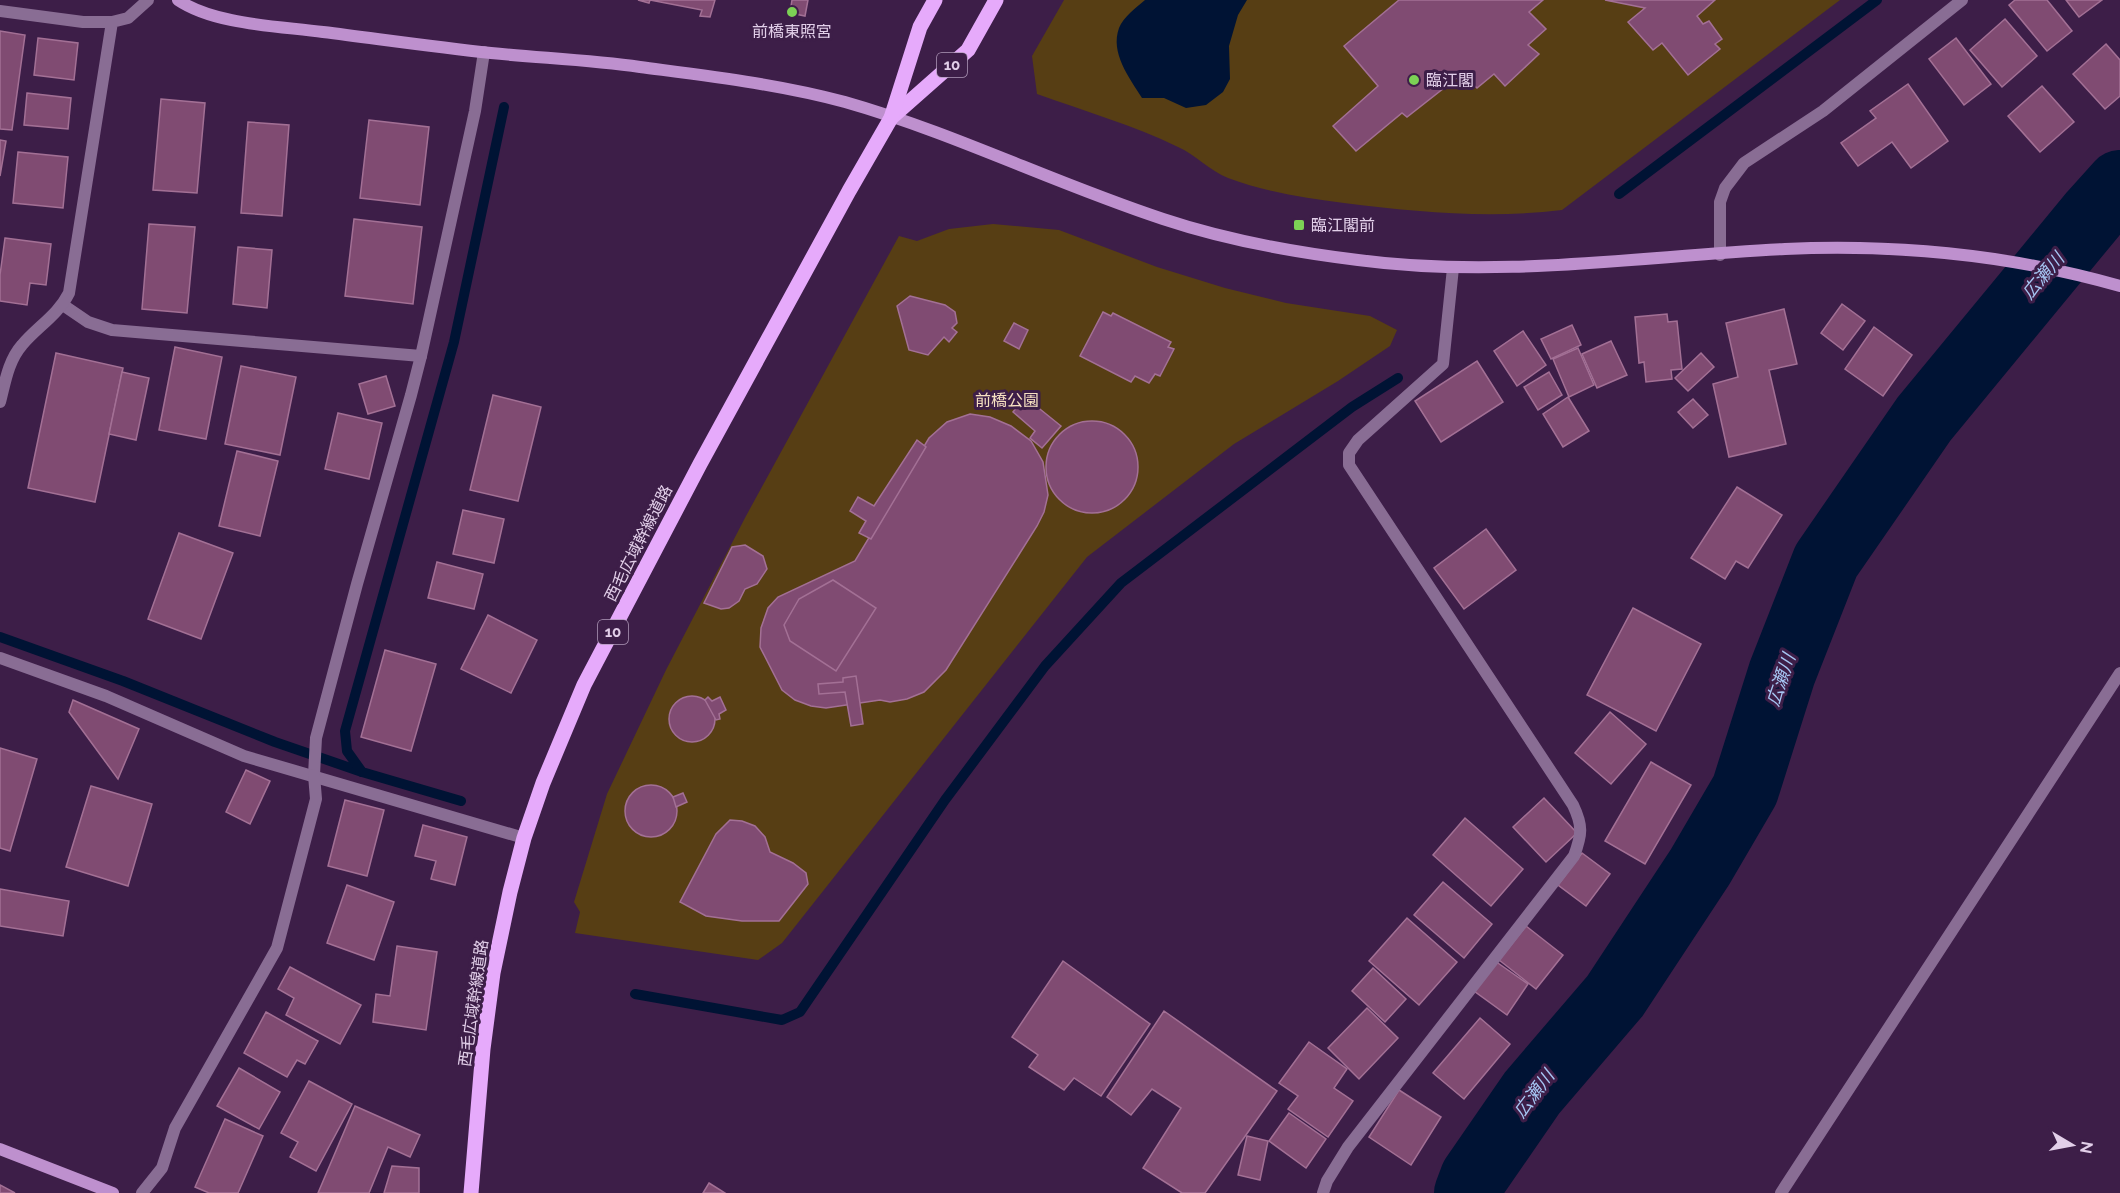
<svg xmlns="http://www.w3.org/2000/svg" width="2120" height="1193" font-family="Raleway,'Noto Sans JP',sans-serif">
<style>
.green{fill:#573e14}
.water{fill:#001334}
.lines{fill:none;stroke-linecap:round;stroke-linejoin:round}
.stream{stroke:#001334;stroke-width:10}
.river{stroke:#001334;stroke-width:68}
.building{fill:#804b72;stroke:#a37095;stroke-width:1.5}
.lane{stroke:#896d94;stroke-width:12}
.street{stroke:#896d94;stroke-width:12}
.secondary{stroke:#be90ce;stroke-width:12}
.primary{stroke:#e6aafb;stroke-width:15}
.poi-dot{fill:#7cd155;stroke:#3d1e48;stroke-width:2}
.labels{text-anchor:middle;stroke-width:6;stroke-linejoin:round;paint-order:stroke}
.shield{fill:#3d1e48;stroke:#b09ab9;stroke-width:1.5}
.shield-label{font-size:15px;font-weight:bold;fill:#e2cfe9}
.poi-label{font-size:16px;fill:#e2cfe9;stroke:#3d1e48;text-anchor:start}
.park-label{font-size:16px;fill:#f6e0c1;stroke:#3d1e48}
.street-label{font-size:16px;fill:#e2cfe9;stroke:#3d1e48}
.water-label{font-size:18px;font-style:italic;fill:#a6c6f3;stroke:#3d1e48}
</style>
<rect width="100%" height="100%" fill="#3d1e48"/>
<g class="green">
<path d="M1064 0H1840L1562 210C1490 219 1415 212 1344 203 1305 198 1265 192 1228 178 1210 171 1196 155 1178 147 1133 125 1084 111 1037 94L1032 56Z"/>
<polygon points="993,224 1059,230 1157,267 1225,288 1286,303 1370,316 1397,330 1390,346 1338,381 1234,444 1087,557 782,943 758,960 575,933 580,912 574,902 607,794 666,670 746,516 899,236 917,241 949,229"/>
</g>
<path class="water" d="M1145 0H1247L1238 15 1229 46 1230 79 1223 92 1206 105 1186 108 1164 98H1142C1129 77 1110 53 1119 28 1123 17 1137 7 1145 0Z"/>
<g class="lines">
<g class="stream">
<polyline points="1619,194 1877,0"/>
<polyline points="0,637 123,681 275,742 362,772"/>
<polyline points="461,801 362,772 347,751 345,731 454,342 504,107"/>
<polyline points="635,994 782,1020 800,1012 945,800 1045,666 1121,583 1352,407 1398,378"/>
</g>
<polyline class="river" points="1468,1193 1474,1177 1532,1093 1615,996 1700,867 1745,790 1782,673 1826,561 1924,419 2093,214 2120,184"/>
</g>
<g class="building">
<polygon points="638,0 715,0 710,17 700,16 702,10 650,0 649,3"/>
<polygon points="792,0 808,0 805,16 790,13"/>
<polygon points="1399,0 1543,0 1529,12 1546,29 1528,45 1539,54 1505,86 1494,74 1477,88 1462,74 1407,117 1402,113 1356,151 1333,126 1378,86 1344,46"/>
<polygon points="1605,0 1715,0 1697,16 1703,24 1709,21 1722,39 1715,44 1720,49 1688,75 1662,43 1653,50 1628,22 1645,8"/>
<polygon points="2015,0 2047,0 2072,31 2047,51 2009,5"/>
<polygon points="2066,0 2102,0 2079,17"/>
<polygon points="2005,19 2037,56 2002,87 1970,50"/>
<polygon points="0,31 25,35 12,130 0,129"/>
<polygon points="38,38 78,43 74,80 34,75"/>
<polygon points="1956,38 1991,84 1964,105 1929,59"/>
<polygon points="2106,44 2120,60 2120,96 2105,109 2073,74"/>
<polygon points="1908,84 1948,141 1911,168 1892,142 1858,166 1841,143 1876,118 1870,111"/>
<polygon points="2042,86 2074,122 2040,152 2008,116"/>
<polygon points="27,93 71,98 68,129 24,125"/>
<polygon points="161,99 205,103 197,193 153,190"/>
<polygon points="369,120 429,127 420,205 360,198"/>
<polygon points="248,122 289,125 282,216 241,213"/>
<polygon points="0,140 6,141 0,176"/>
<polygon points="18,152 68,157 63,208 13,203"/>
<polygon points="354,219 422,227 413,304 345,296"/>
<polygon points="149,224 195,227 187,313 142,309"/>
<polygon points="5,238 51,244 46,285 30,283 27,305 0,301 0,275"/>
<polygon points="238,247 272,250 267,308 233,304"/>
<polygon points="910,296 945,305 955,312 957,323 952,328 957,332 949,342 944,337 928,355 909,350 897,306"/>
<polygon points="1842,304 1865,321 1843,350 1821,333"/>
<polygon points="1784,309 1797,364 1769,370 1786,444 1729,457 1713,384 1738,377 1726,323"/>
<polygon points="1103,312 1111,316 1113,313 1171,342 1168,347 1174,349 1160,376 1155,374 1149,383 1135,376 1131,382 1080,356"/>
<polygon points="1667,314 1668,322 1677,321 1682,369 1671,370 1672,379 1646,382 1644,362 1639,363 1635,317"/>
<polygon points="1014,323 1028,330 1019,349 1004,341"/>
<polygon points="1572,325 1581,345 1551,359 1541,339"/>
<polygon points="1874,327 1912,355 1883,396 1845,369"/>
<polygon points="1523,331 1546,365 1517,386 1494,351"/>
<polygon points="1611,341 1627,375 1597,388 1582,354"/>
<polygon points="175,347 222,357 206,439 159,430"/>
<polygon points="1578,348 1594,385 1569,397 1553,359"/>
<polygon points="56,353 123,368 95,502 28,488"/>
<polygon points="1701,353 1714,367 1688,391 1675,378"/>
<polygon points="1477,361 1503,402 1441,442 1415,401"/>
<polygon points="241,366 296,377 280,455 225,444"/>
<polygon points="122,372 149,378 136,440 109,434"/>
<polygon points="1549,372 1562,395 1538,410 1524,387"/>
<polygon points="386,376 395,406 368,414 359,384"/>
<polygon points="493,395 541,407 518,501 470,490"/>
<polygon points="1025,397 1061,426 1042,448 1030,438 1035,431 1013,412"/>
<polygon points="1568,397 1589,431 1563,447 1543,414"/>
<polygon points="1693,399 1708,415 1693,428 1678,412"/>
<polygon points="338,413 382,423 369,479 325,469"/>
<polygon points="970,414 990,417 1011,426 1031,441 1043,462 1048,495 1044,512 1037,526 946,670 924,692 907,699 890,702 880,700 826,708 811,706 795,700 782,690 760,647 761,628 768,608 778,597 855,561 929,438 947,422"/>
<circle cx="1092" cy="467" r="46"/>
<polygon points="917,440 926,447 871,539 859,533 866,521 850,511 858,497 874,506"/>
<polygon points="237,451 278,461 260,536 219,526"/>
<polygon points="1737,487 1782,515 1748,568 1736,561 1725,579 1691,558"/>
<polygon points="463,510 504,519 494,563 453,554"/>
<polygon points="1486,529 1516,570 1464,609 1434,568"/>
<polygon points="179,533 233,553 201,639 148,619"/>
<polygon points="745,545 763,556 767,569 757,584 745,589 739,601 729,608 721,609 704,603 732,547"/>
<polygon points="437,562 483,574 474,609 428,598"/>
<polygon points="833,580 876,608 836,671 790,641 784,625 799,599"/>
<polygon points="1633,608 1701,644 1656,731 1587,695"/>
<polygon points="488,615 537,640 511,693 461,669"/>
<polygon points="385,650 436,664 411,751 361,737"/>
<polygon points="856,676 863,724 851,726 845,692 819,694 818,684 843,682 843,678"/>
<circle cx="692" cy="719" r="23"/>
<polygon points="708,697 712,701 720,697 726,710 719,714 720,719 716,720 705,700"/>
<polygon points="73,700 139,729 118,779 69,712"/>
<polygon points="1610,712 1646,744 1611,784 1575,753"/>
<polygon points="0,748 37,759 10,851 0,848"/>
<polygon points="1651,762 1691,785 1645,864 1605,841"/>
<polygon points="246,770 270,781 250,824 226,812"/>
<circle cx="651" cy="811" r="26"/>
<polygon points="91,786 152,804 128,886 66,867"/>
<polygon points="683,793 687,802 676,807 673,797"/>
<polygon points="1544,798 1577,833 1546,862 1513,827"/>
<polygon points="345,800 384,810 367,876 328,866"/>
<polygon points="1465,818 1523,869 1491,906 1433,855"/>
<polygon points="730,820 742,821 755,826 765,837 770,852 793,863 806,873 808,884 779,921 742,921 706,916 680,902 716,834"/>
<polygon points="423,825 467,837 455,885 431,879 436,861 415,856"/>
<polygon points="1582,853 1610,874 1586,906 1558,885"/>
<polygon points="1443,882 1492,924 1464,958 1414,915"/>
<polygon points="347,885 394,902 374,960 327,943"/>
<polygon points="0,889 69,901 63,936 0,926"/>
<polygon points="1407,918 1457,962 1419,1005 1369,961"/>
<polygon points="1526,926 1563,955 1536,989 1499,960"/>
<polygon points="397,946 437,952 426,1030 373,1022 376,994 390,996"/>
<polygon points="1063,961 1150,1024 1101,1096 1074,1078 1064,1090 1029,1067 1038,1055 1012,1037"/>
<polygon points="1495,961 1528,984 1507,1015 1474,991"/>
<polygon points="290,967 361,1005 340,1044 286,1015 294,998 278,989"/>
<polygon points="1373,968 1406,999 1385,1022 1352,991"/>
<polygon points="1367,1008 1398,1038 1359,1079 1328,1048"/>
<polygon points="1164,1011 1277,1091 1205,1193 1182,1193 1143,1168 1181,1108 1152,1089 1131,1115 1107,1097"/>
<polygon points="266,1012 318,1041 305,1064 297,1060 287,1077 244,1053"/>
<polygon points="1480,1018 1510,1044 1464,1099 1433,1073"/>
<polygon points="1309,1042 1347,1069 1334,1088 1353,1101 1328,1137 1288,1109 1298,1096 1279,1083"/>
<polygon points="239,1068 280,1092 259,1129 217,1106"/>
<polygon points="309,1081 352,1104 316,1171 290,1157 298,1142 281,1133"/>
<polygon points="1399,1090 1441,1117 1411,1165 1369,1137"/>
<polygon points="355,1106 420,1135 410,1157 388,1147 369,1193 318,1193"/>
<polygon points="1289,1113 1326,1139 1306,1168 1269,1141"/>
<polygon points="225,1119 263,1136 238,1193 209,1193 195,1187"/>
<polygon points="1247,1136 1268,1141 1260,1180 1238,1175"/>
<polygon points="392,1166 419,1168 419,1193 384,1193"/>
<polygon points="709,1183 725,1193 703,1193"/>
<polygon points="0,1185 15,1193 0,1193"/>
</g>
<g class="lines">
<polyline class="lane" points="314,775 316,738 357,584 411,395 421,356 475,111 484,52"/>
<g class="street">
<polyline points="0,11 83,22 112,22"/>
<polyline points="1720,255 1720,202 1725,188 1744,163 1823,111 1962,0"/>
<polyline points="63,305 88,322 112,330 421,356"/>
<path d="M0 402C5 383 8 361 22 345 37 327 58 315 69 293L112 22 128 18 148 0"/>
<polyline points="0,658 106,696 244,756 524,838"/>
<polyline points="142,1193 162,1168 175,1128 277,948 316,799 314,775"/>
<path d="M1323 1193 1327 1181 1348 1147 1574 856C1582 834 1583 826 1573 805L1349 465V453L1358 440 1443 364 1453 268"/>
<polyline points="1781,1193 2120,673"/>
</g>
<g class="secondary">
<path d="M178 0C215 25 279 26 323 32 379 39 435 47 491 53 540 58 590 60 640 67 708 76 778 84 845 102 954 133 1056 184 1163 219 1226 240 1292 252 1358 260 1500 279 1643 256 1785 249 1898 244 2011 255 2120 286"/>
<polyline points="0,1149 113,1193"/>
</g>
<g class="primary">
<polyline points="891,118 968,50 996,0"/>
<polyline points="471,1193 483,1049 493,973 510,892 524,838 543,783 584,685 700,464 849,191 891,118 920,27 935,0"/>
</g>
</g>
<g class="poi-dot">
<circle cx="792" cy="12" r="6"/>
<circle cx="1414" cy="80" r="6"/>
<rect x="1293" y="219" width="12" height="12" rx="3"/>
</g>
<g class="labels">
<g class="shield">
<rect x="937" y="53" width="30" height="24" rx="4.5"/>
<rect x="598" y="620" width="30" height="24" rx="4.5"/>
</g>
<g class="shield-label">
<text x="952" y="70">10</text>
<text x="613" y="637">10</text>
</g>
<g class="poi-label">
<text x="792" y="37" text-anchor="middle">前橋東照宮</text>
<text x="1426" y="86">臨江閣</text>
<text x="1311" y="231">臨江閣前</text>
</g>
<g class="park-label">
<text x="1007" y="406">前橋公園</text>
</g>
<g class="street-label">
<text transform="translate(638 543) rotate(-63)" y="6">西毛広域幹線道路</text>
<text transform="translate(473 1003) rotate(-82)" y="6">西毛広域幹線道路</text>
</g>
<g class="water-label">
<text transform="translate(2043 276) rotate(-50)" y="6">広瀬川</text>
<text transform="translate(1781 680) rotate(-71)" y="6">広瀬川</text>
<text transform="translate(1534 1094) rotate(-53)" y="6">広瀬川</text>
</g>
</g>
<g transform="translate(2072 1145) rotate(100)" stroke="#3d1e48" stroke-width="4.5" paint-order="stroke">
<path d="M0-4.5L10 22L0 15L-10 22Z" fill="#e2cfe9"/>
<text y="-9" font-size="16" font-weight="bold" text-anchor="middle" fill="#e2cfe9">N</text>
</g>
</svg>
